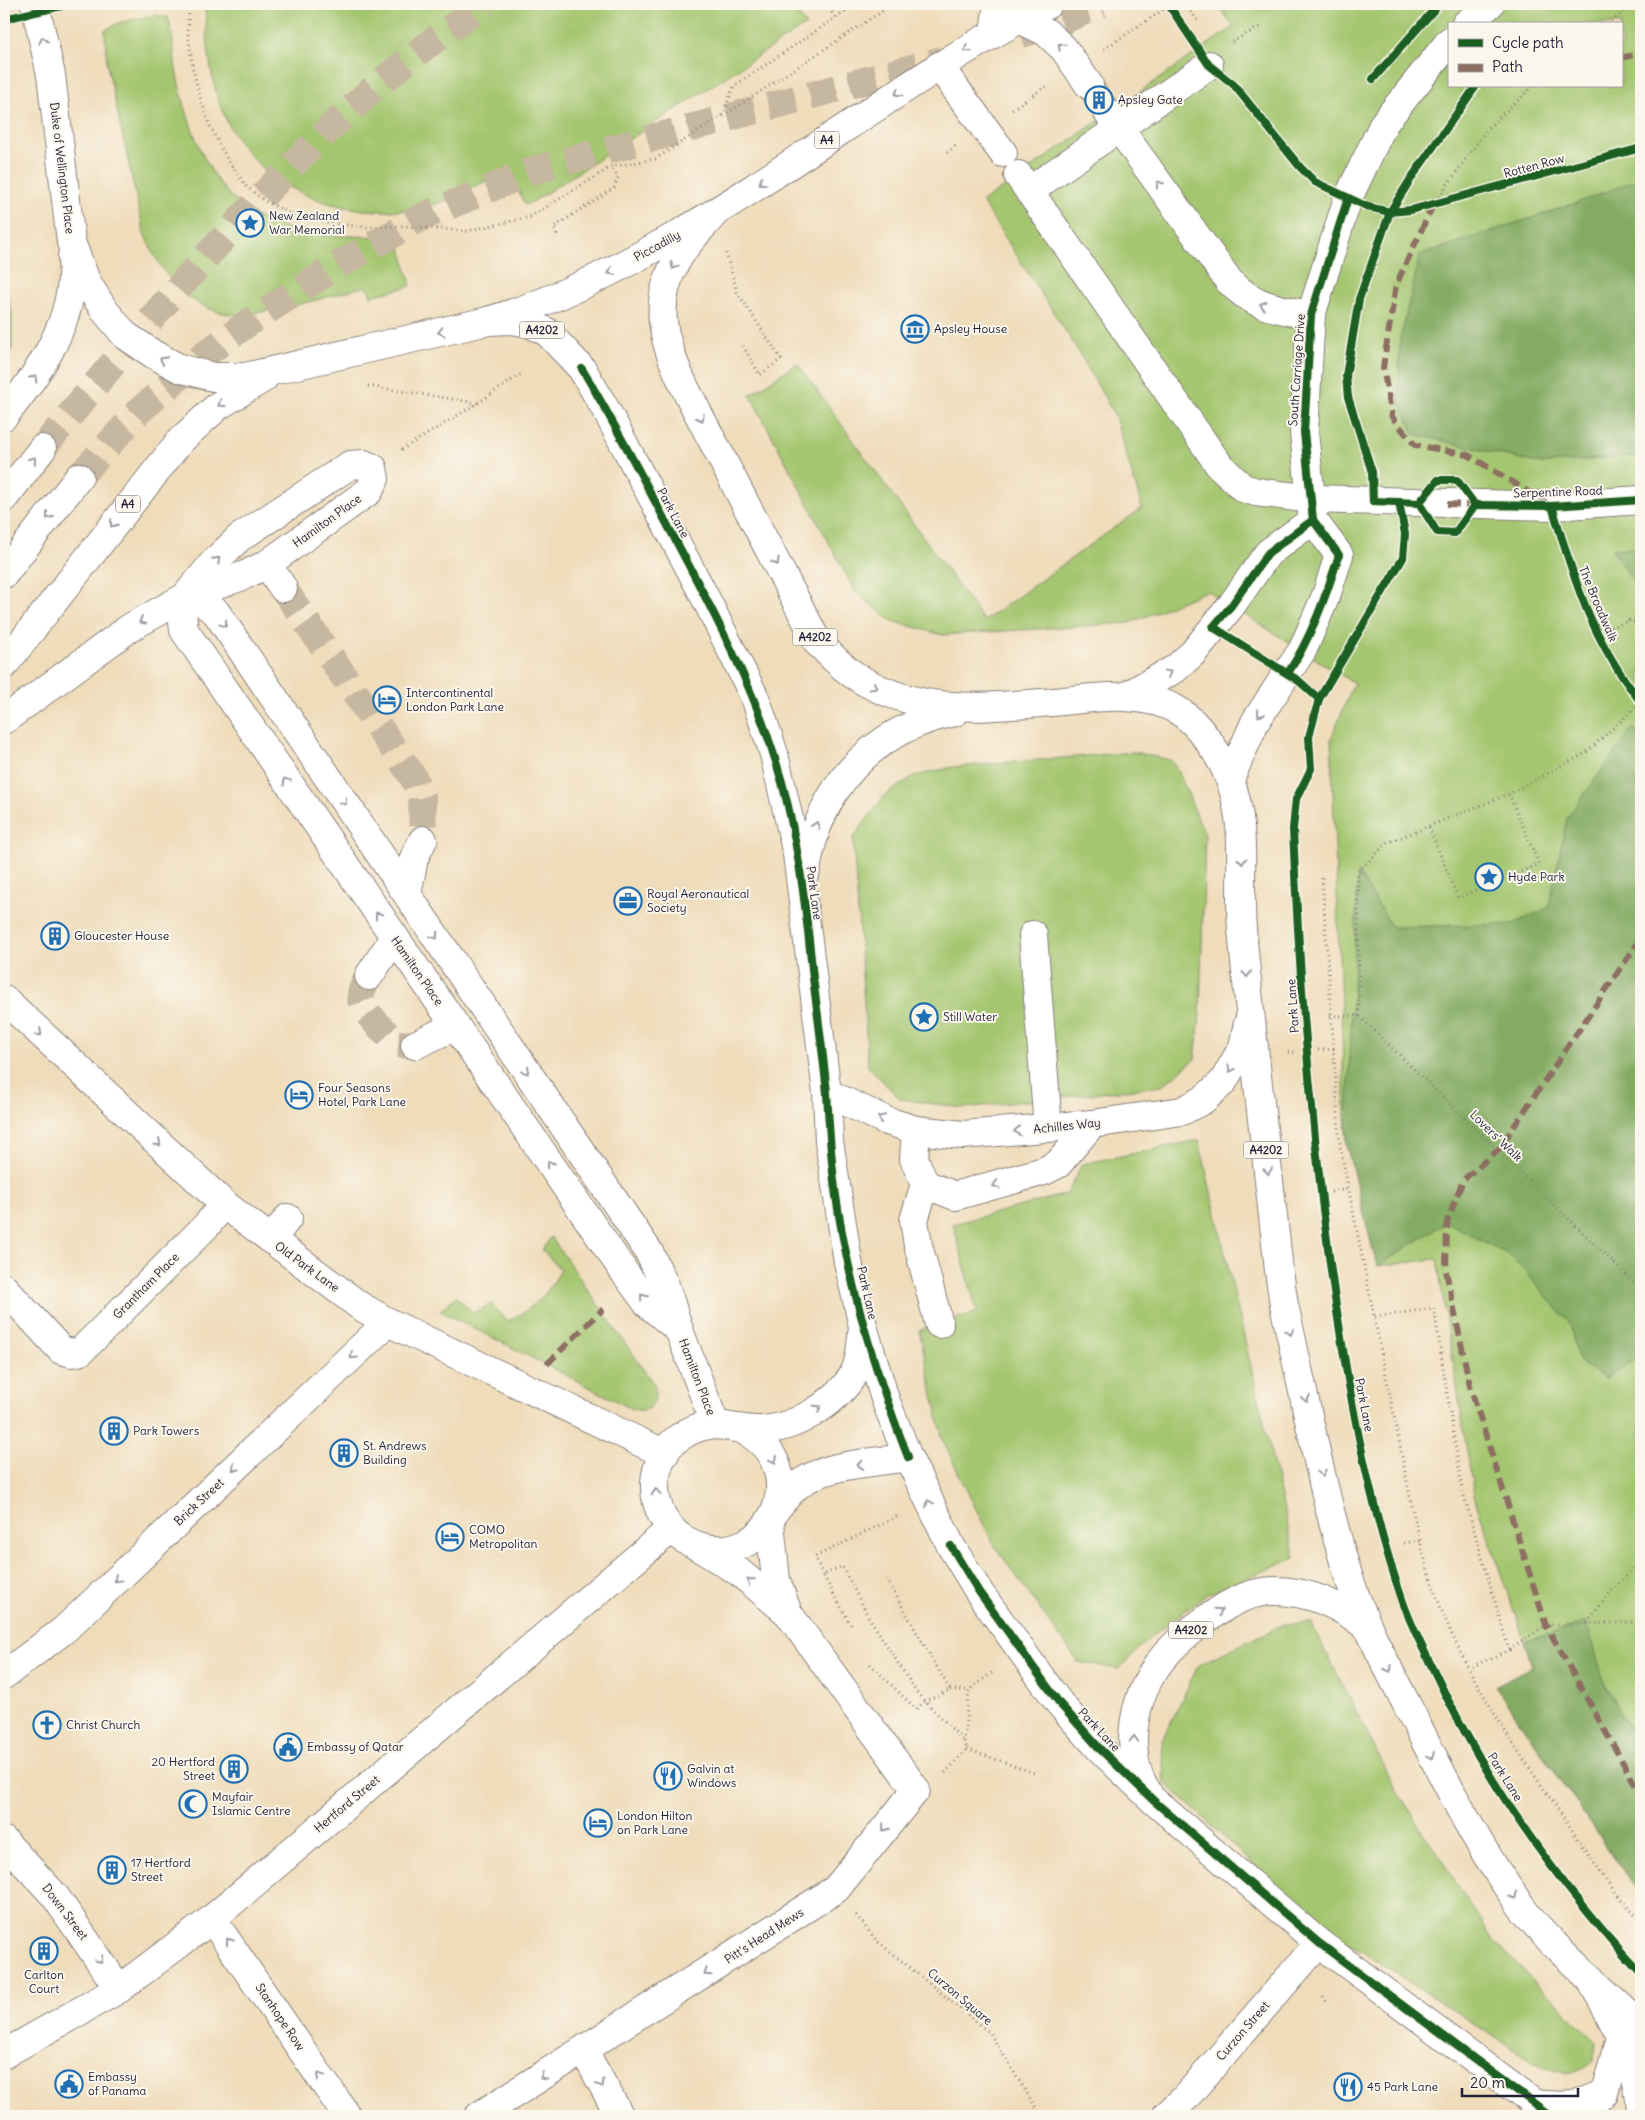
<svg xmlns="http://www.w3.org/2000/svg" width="1645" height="2120" font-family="Delius,sans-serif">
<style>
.green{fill:#a4c66f;stroke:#637455;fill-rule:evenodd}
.forest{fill:#83ab62;stroke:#52664e}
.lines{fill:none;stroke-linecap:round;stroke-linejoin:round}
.minor-tunnel{stroke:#c6b7a1;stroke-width:28;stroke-dasharray:28 14;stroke-linecap:butt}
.major-tunnel{stroke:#c6b7a1;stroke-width:28;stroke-dasharray:28 14;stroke-linecap:butt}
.minor-casing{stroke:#887f7a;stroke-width:30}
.major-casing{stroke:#887f7a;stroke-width:30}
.highway-casing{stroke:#887f7a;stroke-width:30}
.path{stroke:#887f7a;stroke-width:3;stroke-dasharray:1 4;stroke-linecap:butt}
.minor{stroke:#fff;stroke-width:28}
.major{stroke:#fff;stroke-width:28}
.highway{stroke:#fff;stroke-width:28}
.quiet{stroke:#8d6e63;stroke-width:6;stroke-dasharray:12 6;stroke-linecap:butt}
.cycleway-casing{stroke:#fbf7ec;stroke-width:11}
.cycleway{stroke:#1b5e20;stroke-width:8}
.oneway{stroke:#9c9ca7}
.labels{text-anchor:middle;stroke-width:4;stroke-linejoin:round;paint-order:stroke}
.shield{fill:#fbf7ec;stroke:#636270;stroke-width:1}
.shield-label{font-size:11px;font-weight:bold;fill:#22223b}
.poi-label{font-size:12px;fill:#22223b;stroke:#fbf7ec;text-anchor:start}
.street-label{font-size:12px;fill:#22223b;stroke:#fbf7ec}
</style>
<rect width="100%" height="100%" fill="#fbf7ec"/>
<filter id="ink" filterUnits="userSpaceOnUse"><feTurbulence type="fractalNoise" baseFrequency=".02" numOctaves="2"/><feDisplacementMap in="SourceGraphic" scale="10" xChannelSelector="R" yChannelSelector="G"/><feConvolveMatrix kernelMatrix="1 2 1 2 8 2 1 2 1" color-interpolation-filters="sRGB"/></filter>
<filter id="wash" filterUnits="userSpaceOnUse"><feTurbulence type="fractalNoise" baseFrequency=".0096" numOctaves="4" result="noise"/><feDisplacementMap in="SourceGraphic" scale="20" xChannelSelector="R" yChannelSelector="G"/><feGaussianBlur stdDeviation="1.12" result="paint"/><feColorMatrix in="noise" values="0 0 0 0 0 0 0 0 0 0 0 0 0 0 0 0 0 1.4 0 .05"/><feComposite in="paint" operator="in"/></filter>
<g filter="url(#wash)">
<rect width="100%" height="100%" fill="#efdcba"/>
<g class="green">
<path d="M205 4H801L794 9 806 25 534 201 525 205 509 170C483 181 457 198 430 206 417 210 402 210 388 211 321 212 252 180 224 115 209 79 207 42 205 4Z"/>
<path d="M1229 4H1641V1896L1495 1686 1533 1666 1474 1496 1437 1259 1377 1266 1346 1143 1331 738 1354 683 1207 591 1130 623 943 635 892 621 856 593 750 395 797 363 984 621 1142 508 1115 416 1077 349 982 202 1233 27 1220 7ZM1449 24H1621V86H1449Z"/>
<path d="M154 15 168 17C175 39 173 62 179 84 212 220 265 240 398 236L411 286 371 296 367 286C334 295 301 305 267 311 258 312 249 315 240 315 193 315 159 273 144 233L107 65 105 30 121 22Z"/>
<polygon points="4,279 12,314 12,350 4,351"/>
<polygon points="1134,752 1170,760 1178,770 1205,835 1200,1015 1195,1059 1162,1086 964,1108 900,1099 868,1066 853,838 885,795 914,776 953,767"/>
<polygon points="1199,1140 1295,1558 1206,1595 1151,1637 1119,1669 1078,1662 992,1542 943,1441 919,1330 977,1312 953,1224 1067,1194 1082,1164"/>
<path d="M551 1237 655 1386C659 1404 647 1415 630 1408L440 1311 456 1296 473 1313 491 1304 508 1321C535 1307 545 1297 561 1270L542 1250Z"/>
<path d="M1311 1623 1397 1791 1493 1940 1596 2042 1594 2059C1569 2082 1560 2074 1532 2061L1317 1923 1164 1782 1162 1740 1199 1664 1285 1624Z"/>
</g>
<g class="forest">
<polygon points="1641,178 1641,455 1541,464 1414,434 1398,398 1400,340 1420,255 1579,202"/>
<polygon points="1641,548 1641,593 1612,549"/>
<polygon points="1633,728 1641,737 1641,1356 1605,1378 1578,1361 1570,1323 1511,1256 1447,1222 1377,1266 1346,1143 1358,872 1392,927 1513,924 1549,907 1567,818"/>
<polygon points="1587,1622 1603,1679 1641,1749 1641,1896 1495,1686 1533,1666 1524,1642"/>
</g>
</g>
<g filter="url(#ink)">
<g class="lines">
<g class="minor-tunnel">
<polyline points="1089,85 1108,113"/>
<polyline points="283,588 413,777 422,798 423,840"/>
<path d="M369 976C366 982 362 988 361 994 358 1010 387 1033 398 1044L415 1045"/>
</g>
<g class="major-tunnel">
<polyline points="1021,34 1057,23 1101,4"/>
<path d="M42 449C106 371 171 294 240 220 315 139 393 63 487 4"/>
<polyline points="79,477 139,411 204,355 248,323 335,267 422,217 534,170 942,60"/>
</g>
<g class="minor-casing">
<g id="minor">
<polyline points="1019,19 1046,32 1064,49 1089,85"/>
<polyline points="1466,24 1490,4"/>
<polyline points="939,66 1003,153"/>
<path d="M1108 113 1229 281C1254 307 1277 309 1311 315"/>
<polyline points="1018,175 1219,465 1243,488 1256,492 1312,499 1552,506 1641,500"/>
<polyline points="1029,191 1209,65"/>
<polyline points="267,564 283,588"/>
<polyline points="185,597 202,602 216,612 649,1252 666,1288 679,1330 715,1424"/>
<polyline points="1126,696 1175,669 1193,653 1231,606 1268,553 1313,520"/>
<polyline points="4,720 131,627 185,597 245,575 267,564 369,491 375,479 373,468 364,464 350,465 239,538 215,561 185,597 182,613 184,630 625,1273 647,1303 679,1330"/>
<polyline points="1230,779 1255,722 1303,649 1327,593 1339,555 1313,520 1304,432 1311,315 1348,198 1384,123 1449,42"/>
<polyline points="407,894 414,858 423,840"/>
<polyline points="1033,935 1048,1128"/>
<polyline points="369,976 394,938"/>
<polyline points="4,999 224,1204 360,1306 388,1322 665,1454"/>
<polyline points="415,1045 455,1026"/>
<polyline points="916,1130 914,1159 925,1184 955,1196 1044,1171 1058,1164 1092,1124"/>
<polyline points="925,1184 914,1220 918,1245 939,1324"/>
<polyline points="271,1240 288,1218"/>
<polyline points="4,1288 61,1350 72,1353 81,1351 207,1225 224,1204"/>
<path d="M739 1428C823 1467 764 1581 687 1541 670 1532 659 1515 656 1497 652 1477 660 1451 677 1439 713 1413 724 1431 760 1430 794 1429 833 1405 852 1377 861 1362 861 1343 863 1326"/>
<path d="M777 1508C785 1498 792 1489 802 1482 831 1463 874 1463 908 1457"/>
<polyline points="770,1523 776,1580 788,1613"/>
<polyline points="4,1675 64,1630 388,1322"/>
<polyline points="4,1841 55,1896 119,1989"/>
<polyline points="212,1919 347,2116"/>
<path d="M1593 1984C1611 2015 1645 2080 1640 2116"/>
<polyline points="584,2051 620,2116"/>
<polyline points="4,2054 119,1989 212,1919 671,1529"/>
<path d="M1535 2115 1534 2104C1564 2107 1579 2108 1605 2093L1620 2037"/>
<polyline points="479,2116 836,1889 916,1790 788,1613 739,1572 695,1545"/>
<polyline points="1166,2116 1185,2098 1319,1943"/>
</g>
</g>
<g class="major-casing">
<g id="major">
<polyline points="4,498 42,449"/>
<polyline points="4,574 79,477"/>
</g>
</g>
<g class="highway-casing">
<g id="highway">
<path d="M35 4 51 75 71 242 87 283 105 311 125 335 153 354 179 368 213 377H245L488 321C553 302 612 272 670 239 799 165 916 72 1048 4"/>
<polyline points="994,32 998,4"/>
<path d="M714 214C704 226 691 238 682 252 649 301 663 342 686 390L818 643C830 654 841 667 854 675 913 714 974 708 1041 703 1085 700 1138 687 1179 711 1199 723 1222 758 1230 780 1248 828 1238 880 1242 929 1252 1043 1267 1157 1279 1271L1284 1305C1305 1396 1321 1489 1349 1578 1364 1624 1387 1666 1409 1709 1443 1776 1476 1846 1521 1906 1553 1949 1603 1989 1641 2026"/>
<polyline points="488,321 512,320 529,323 547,332 582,369 606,410 706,599 756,700 774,754 797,854 827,1093 829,1141 848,1262 863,1326 885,1399 908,1457 951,1546 979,1592 1060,1704 1100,1749 1154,1801 1319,1943 1551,2116"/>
<path d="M4 416C41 371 77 318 72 256"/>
<polyline points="4,665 180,441 218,406 264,378"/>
<path d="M806 871C818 789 871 729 955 712"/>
<polyline points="827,1093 887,1121 916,1130 963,1135 1092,1124 1182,1111 1203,1100 1223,1082 1243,1047 1248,1023"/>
<path d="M1147 1791C1136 1775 1133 1756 1133 1737 1136 1681 1166 1646 1211 1616 1229 1603 1252 1591 1274 1591 1310 1591 1340 1605 1367 1627"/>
</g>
</g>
<g class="path">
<polyline points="189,4 188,33 193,69 200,97 210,126 227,159 247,187 265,201 292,214 328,223 367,227 404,226 467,231 530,217 611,167 655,159 722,116 734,86 856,4"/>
<polyline points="826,4 835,17"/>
<polyline points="1184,4 1199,22"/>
<polyline points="1607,24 1634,4"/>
<polyline points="1232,42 1261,26"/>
<polyline points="1104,49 1172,4"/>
<polyline points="1012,109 1048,85"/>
<polyline points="723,116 893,4"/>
<polyline points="947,153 956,145"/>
<polyline points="1433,205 1487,129 1533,86"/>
<polyline points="557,235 554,227 614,188 618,177 611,167"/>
<polyline points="726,253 737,292 781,359 760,375 743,346"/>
<polyline points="368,386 478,403 401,450"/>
<polyline points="478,403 521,374"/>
<polyline points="1628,620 1641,625"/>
<polyline points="1596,632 1641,617"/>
<polyline points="1243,646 1260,655"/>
<polyline points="1429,827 1458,898 1539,864 1509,794"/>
<path d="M1322 878 1340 1146 1413 1511C1422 1551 1433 1592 1450 1630 1480 1697 1522 1758 1564 1818 1588 1854 1611 1891 1641 1921"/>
<polyline points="1330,1016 1359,1016 1641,1289"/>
<polyline points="1359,1016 1358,872 1387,843 1509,794 1586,753 1641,702"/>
<polyline points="1318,1050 1334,1049"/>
<polyline points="1288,1052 1297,1052"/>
<polyline points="1331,1192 1348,1189"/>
<polyline points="1375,1317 1434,1308 1462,1489 1509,1650 1469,1668"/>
<polyline points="1404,1543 1420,1541"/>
<polyline points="823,1575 815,1557 900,1515"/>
<polyline points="1587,1622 1610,1593 1641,1561"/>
<polyline points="851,1625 823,1575 842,1566 868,1616 918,1694 964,1741"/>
<polyline points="1509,1650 1546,1625 1641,1622"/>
<polyline points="870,1664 916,1709 925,1701 950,1690 887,1580"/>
<polyline points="950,1690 969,1690"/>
<polyline points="967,1749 1037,1774"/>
<polyline points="945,1773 967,1749 964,1741 969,1690 994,1671"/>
<polyline points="856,1915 876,1940 990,2033 1041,2116"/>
<polyline points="1323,1996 1326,2002"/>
</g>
<use href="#minor" class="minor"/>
<use href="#major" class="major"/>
<use href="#highway" class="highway"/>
<g class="quiet">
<polyline points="1621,58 1641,53"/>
<polyline points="1433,205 1396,285 1383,367 1392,417 1415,445 1468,455 1550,505"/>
<polyline points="1447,504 1476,505"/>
<polyline points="1641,938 1498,1150 1463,1180 1447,1222 1446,1271 1470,1386 1546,1625 1641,1795"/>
<polyline points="547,1364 603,1309"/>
</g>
<g class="cycleway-casing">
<g id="cycleway">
<polyline points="1168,4 1209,65 1234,85 1300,167 1315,182 1368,207 1390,212 1411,210 1641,148"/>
<polyline points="4,19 71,4"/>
<polyline points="1373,79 1439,4"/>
<path d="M582 369C616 425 645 483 676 541 722 628 766 710 788 806 801 863 807 920 813 978 818 1016 823 1054 827 1093 829 1127 831 1162 836 1196 849 1286 875 1373 908 1457"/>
<path d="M1399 502 1405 534 1403 558 1319 699 1309 737 1311 769 1296 799 1293 829C1299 977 1311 1125 1331 1271 1347 1383 1366 1495 1403 1602 1411 1625 1422 1647 1433 1669 1485 1781 1557 1883 1641 1973"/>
<polyline points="1419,503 1373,501 1372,472 1348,397 1346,376 1359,299 1390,212 1412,177 1476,86"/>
<polyline points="1419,503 1437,532 1455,533 1475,505"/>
<polyline points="1419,503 1438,480 1457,480 1475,505"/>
<polyline points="1475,505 1552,506 1641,500"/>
<path d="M1552 506C1574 580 1592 641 1641 702"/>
<polyline points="1313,520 1268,553 1231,606 1213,627 1299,681 1319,699"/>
<path d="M1288 673C1311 638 1326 596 1339 555L1313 520 1304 432 1311 315 1348 198"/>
<polyline points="951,1546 979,1592 1060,1704 1100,1749 1154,1801 1319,1943 1551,2116"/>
</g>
</g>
<use href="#cycleway" class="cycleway"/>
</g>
<defs><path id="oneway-chevron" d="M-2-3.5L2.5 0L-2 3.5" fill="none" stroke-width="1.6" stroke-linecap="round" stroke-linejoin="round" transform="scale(1.25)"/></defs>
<g class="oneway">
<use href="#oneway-chevron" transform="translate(43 40) rotate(-102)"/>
<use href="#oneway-chevron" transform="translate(1061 46) rotate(-133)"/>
<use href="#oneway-chevron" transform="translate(967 49) rotate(148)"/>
<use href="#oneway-chevron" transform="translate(898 93) rotate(147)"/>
<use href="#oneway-chevron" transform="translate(762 182) rotate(147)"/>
<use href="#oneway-chevron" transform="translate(1159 184) rotate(-126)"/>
<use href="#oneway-chevron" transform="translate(674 266) rotate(117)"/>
<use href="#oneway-chevron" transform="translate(611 272) rotate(152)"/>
<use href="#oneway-chevron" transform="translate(1263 305) rotate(-164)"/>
<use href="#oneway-chevron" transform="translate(441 332) rotate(167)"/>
<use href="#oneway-chevron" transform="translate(163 360) rotate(-153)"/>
<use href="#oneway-chevron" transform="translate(34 378) rotate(-57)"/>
<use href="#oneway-chevron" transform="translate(221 404) rotate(144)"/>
<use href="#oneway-chevron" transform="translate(701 418) rotate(62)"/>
<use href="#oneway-chevron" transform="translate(33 460) rotate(-52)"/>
<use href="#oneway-chevron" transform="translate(49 516) rotate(128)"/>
<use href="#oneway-chevron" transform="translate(113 524) rotate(128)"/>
<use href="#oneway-chevron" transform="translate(217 560) rotate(-46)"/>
<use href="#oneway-chevron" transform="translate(776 562) rotate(62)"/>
<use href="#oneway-chevron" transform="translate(142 621) rotate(151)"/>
<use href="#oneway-chevron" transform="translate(224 624) rotate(56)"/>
<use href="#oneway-chevron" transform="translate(1168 673) rotate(-30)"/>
<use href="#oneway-chevron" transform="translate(874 687) rotate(30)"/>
<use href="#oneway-chevron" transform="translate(1260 714) rotate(124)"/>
<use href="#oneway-chevron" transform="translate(286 781) rotate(-124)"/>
<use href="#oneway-chevron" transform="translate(344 802) rotate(56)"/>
<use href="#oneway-chevron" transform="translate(816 825) rotate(-71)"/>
<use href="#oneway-chevron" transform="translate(1242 861) rotate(87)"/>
<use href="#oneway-chevron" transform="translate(378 915) rotate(-125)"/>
<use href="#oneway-chevron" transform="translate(435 936) rotate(56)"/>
<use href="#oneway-chevron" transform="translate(1247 974) rotate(84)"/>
<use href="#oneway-chevron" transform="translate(39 1033) rotate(43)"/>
<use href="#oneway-chevron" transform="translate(1231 1069) rotate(119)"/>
<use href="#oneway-chevron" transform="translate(526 1071) rotate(56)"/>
<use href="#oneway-chevron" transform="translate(881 1118) rotate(-154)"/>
<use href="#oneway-chevron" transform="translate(1017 1131) rotate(175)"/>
<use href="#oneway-chevron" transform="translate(158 1143) rotate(43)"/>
<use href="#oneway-chevron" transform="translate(550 1164) rotate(-125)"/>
<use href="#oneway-chevron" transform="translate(1268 1171) rotate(84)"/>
<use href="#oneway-chevron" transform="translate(996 1185) rotate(164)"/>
<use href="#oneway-chevron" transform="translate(643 1297) rotate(-128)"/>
<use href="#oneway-chevron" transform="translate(1290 1332) rotate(77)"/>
<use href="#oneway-chevron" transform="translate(353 1356) rotate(137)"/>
<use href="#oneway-chevron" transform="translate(1306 1399) rotate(77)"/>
<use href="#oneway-chevron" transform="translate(818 1408) rotate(-34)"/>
<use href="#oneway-chevron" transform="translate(774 1460) rotate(64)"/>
<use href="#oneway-chevron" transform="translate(860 1465) rotate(171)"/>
<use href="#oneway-chevron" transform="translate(235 1468) rotate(137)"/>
<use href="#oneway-chevron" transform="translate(1322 1473) rotate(78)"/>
<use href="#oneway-chevron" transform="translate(656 1492) rotate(-95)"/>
<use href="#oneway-chevron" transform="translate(929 1503) rotate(-116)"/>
<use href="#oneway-chevron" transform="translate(117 1579) rotate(137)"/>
<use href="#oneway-chevron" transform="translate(750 1581) rotate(-140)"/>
<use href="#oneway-chevron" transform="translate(1219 1611) rotate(-33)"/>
<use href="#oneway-chevron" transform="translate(1389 1669) rotate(63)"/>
<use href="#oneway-chevron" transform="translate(1134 1739) rotate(-89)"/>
<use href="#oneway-chevron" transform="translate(1431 1756) rotate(65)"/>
<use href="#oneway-chevron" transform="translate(885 1828) rotate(129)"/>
<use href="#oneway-chevron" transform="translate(1514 1896) rotate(55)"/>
<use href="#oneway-chevron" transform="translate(229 1941) rotate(-126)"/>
<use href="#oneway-chevron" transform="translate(100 1960) rotate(56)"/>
<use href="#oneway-chevron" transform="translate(707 1973) rotate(147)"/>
<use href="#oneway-chevron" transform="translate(320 2076) rotate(-124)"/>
<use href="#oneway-chevron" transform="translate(543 2077) rotate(149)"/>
<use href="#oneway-chevron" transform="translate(601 2084) rotate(59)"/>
</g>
</g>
<defs>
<g id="building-ring" transform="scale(1.4375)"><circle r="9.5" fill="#fbf7ec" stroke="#1f6fb2" stroke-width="1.5"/><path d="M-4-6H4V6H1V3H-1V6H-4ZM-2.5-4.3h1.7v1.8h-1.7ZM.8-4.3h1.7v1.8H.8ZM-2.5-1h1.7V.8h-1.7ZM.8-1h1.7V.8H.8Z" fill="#1f6fb2"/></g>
<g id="sight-ring" transform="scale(1.4375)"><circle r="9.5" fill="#fbf7ec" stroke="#1f6fb2" stroke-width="1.5"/><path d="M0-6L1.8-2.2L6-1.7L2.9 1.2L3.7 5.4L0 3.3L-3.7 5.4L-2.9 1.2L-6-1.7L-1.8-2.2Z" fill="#1f6fb2"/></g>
<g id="museum-ring" transform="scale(1.4375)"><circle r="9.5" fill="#fbf7ec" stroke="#1f6fb2" stroke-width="1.5"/><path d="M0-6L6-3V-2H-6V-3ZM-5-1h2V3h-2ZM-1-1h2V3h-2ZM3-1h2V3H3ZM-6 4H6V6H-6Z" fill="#1f6fb2"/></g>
<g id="hotel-ring" transform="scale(1.4375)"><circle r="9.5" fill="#fbf7ec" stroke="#1f6fb2" stroke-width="1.5"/><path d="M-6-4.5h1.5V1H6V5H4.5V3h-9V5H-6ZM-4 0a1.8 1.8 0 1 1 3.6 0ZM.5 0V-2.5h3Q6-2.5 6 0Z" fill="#1f6fb2"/></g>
<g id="office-ring" transform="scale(1.4375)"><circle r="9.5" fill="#fbf7ec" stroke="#1f6fb2" stroke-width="1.5"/><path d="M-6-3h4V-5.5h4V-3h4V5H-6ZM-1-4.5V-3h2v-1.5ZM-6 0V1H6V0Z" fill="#1f6fb2"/></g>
<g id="church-ring" transform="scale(1.4375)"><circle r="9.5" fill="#fbf7ec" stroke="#1f6fb2" stroke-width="1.5"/><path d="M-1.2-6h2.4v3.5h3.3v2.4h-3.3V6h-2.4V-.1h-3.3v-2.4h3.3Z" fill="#1f6fb2"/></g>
<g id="civic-ring" transform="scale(1.4375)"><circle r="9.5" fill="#fbf7ec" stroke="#1f6fb2" stroke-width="1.5"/><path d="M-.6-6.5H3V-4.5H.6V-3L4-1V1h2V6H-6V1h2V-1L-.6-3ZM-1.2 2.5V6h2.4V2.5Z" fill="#1f6fb2"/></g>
<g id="restaurant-ring" transform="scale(1.4375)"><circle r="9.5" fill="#fbf7ec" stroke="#1f6fb2" stroke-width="1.5"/><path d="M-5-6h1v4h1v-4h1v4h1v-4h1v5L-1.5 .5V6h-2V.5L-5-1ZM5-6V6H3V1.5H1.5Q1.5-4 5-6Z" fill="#1f6fb2"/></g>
<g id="mosque-ring" transform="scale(1.4375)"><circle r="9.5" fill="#fbf7ec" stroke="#1f6fb2" stroke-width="1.5"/><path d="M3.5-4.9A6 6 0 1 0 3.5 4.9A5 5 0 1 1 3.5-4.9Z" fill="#1f6fb2"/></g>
</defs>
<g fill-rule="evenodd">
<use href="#building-ring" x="1099" y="100"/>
<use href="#sight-ring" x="250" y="223"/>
<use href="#museum-ring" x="915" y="329"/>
<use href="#hotel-ring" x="387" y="700"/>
<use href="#sight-ring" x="1489" y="877"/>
<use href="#office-ring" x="628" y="901"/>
<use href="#building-ring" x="55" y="936"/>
<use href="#sight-ring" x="924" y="1017"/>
<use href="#hotel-ring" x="299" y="1095"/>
<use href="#building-ring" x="114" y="1431"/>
<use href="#building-ring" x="344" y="1453"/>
<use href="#hotel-ring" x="450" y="1537"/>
<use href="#church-ring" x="47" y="1725"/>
<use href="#civic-ring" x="288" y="1747"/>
<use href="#building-ring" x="234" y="1769"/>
<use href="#restaurant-ring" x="668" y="1776"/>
<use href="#mosque-ring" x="193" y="1804"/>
<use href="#hotel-ring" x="598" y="1823"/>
<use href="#building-ring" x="112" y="1870"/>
<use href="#building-ring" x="44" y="1951"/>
<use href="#civic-ring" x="69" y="2084"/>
<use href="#restaurant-ring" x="1348" y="2087"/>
</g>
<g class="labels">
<g class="shield">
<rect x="814.5" y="131.5" width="25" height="17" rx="4"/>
<rect x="519.5" y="321.5" width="45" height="17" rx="4"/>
<rect x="115.5" y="495.5" width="25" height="17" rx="4"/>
<rect x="792.5" y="628.5" width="45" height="17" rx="4"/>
<rect x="1243.5" y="1141.5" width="45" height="17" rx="4"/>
<rect x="1168.5" y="1621.5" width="45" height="17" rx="4"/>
</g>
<g class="shield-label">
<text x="827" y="144">A4</text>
<text x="542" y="334">A4202</text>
<text x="128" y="508">A4</text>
<text x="815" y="641">A4202</text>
<text x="1266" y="1154">A4202</text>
<text x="1191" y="1634">A4202</text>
</g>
<g class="poi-label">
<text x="1118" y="104">Apsley Gate</text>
<text x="269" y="220">New Zealand<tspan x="269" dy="14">War Memorial</tspan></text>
<text x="934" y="333">Apsley House</text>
<text x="406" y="697">Intercontinental<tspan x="406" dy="14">London Park Lane</tspan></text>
<text x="1508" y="881">Hyde Park</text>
<text x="647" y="898">Royal Aeronautical<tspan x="647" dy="14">Society</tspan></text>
<text x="74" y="940">Gloucester House</text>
<text x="943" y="1021">Still Water</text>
<text x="318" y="1092">Four Seasons<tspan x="318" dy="14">Hotel, Park Lane</tspan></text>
<text x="133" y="1435">Park Towers</text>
<text x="363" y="1450">St. Andrews<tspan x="363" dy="14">Building</tspan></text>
<text x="469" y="1534">COMO<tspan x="469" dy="14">Metropolitan</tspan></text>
<text x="66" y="1729">Christ Church</text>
<text x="307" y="1751">Embassy of Qatar</text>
<text x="215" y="1766" text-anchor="end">20 Hertford<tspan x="215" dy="14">Street</tspan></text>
<text x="687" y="1773">Galvin at<tspan x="687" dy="14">Windows</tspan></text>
<text x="212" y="1801">Mayfair<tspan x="212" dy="14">Islamic Centre</tspan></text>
<text x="617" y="1820">London Hilton<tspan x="617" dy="14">on Park Lane</tspan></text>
<text x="131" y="1867">17 Hertford<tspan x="131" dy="14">Street</tspan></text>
<text x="44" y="1979" text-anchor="middle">Carlton<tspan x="44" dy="14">Court</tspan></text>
<text x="88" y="2081">Embassy<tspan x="88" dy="14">of Panama</tspan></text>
<text x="1367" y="2091">45 Park Lane</text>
</g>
<g class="street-label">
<text transform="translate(1534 166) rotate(-15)" y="4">Rotten Row</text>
<text transform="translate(62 168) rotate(83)" y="4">Duke of Wellington Place</text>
<text transform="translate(657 246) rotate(-29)" y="4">Piccadilly</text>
<text transform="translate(1297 370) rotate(-86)" y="4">South Carriage Drive</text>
<text transform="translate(1558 492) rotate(-2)" y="4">Serpentine Road</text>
<text transform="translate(673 513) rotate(62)" y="4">Park Lane</text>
<text transform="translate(327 521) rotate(-36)" y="4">Hamilton Place</text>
<text transform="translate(1598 604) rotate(67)" y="4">The Broadwalk</text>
<text transform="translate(814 893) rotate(82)" y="4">Park Lane</text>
<text transform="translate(417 971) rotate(55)" y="4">Hamilton Place</text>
<text transform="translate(1293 1006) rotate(-94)" y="4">Park Lane</text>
<text transform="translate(1067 1126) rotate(-6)" y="4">Achilles Way</text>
<text transform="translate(1496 1136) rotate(44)" y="4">Lovers' Walk</text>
<text transform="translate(307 1267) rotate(36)" y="4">Old Park Lane</text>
<text transform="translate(146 1286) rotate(-45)" y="4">Grantham Place</text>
<text transform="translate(867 1293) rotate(77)" y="4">Park Lane</text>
<text transform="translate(697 1377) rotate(69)" y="4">Hamilton Place</text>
<text transform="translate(1364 1405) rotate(79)" y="4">Park Lane</text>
<text transform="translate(199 1502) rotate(-43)" y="4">Brick Street</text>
<text transform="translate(1099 1730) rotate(47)" y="4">Park Lane</text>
<text transform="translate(1505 1777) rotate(58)" y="4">Park Lane</text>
<text transform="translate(347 1804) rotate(-40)" y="4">Hertford Street</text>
<text transform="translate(65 1912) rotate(53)" y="4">Down Street</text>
<text transform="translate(764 1936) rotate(-33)" y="4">Pitt's Head Mews</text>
<text transform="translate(960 1997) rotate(40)" y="4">Curzon Square</text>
<text transform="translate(280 2017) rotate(56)" y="4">Stanhope Row</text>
<text transform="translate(1243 2031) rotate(-49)" y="4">Curzon Street</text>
</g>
</g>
<rect width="1645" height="2120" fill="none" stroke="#fbf7ec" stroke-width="20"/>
<rect x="1448" y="22" width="175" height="65" fill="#fbf7ec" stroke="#a4a2a5"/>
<rect x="1458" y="39" width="25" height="8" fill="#1b5e20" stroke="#a4a2a5"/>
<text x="1492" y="48" font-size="15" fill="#22223b">Cycle path</text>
<rect x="1458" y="64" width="25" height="8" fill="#8d6e63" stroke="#a4a2a5"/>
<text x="1492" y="72" font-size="15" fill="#22223b">Path</text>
<path d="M1462 2088v8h116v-8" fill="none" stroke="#22223b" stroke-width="2.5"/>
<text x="1470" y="2088" font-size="15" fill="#22223b" stroke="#fbf7ec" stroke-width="4" paint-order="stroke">20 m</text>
</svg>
